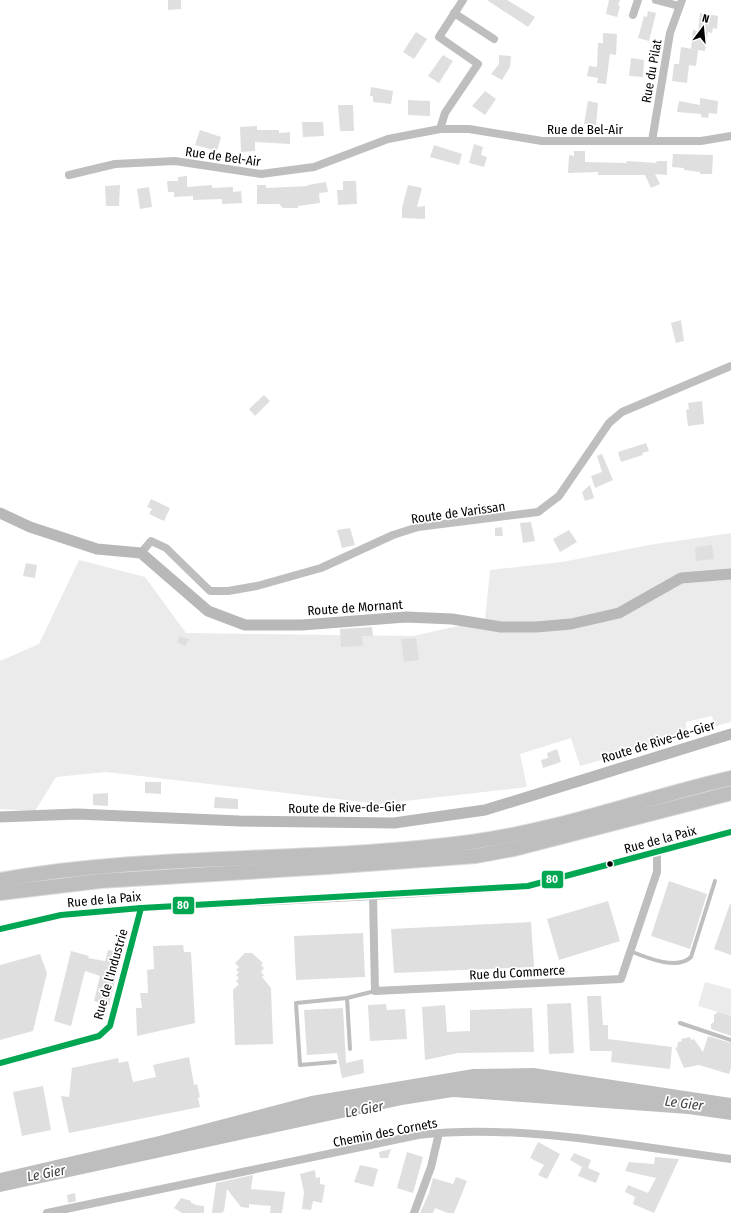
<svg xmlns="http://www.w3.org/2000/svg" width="731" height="1213" font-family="'Fira Sans Condensed',sans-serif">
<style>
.green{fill:#ebebeb}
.water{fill:#bebebe}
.building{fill:#dfdfdf}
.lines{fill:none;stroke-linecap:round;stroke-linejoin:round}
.highway-casing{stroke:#dbdbdb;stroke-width:16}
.lane{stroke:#bebebe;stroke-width:4}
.street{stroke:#bebebe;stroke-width:8}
.secondary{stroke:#b8b8b8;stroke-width:11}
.highway{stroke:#bebebe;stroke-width:14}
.bus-1-casing{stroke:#fff;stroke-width:9}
.bus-1{stroke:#00a651;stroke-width:6}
.bus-dot{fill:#000;stroke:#fff;stroke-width:1.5}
.labels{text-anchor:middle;stroke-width:3.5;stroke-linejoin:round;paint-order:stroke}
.street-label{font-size:13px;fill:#000;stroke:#fff}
.water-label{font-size:14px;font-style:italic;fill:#434343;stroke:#fff}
.line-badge{stroke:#fff;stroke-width:1.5}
.badge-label{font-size:11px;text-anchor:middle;font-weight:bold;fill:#fff}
</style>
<rect width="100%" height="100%" fill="#fff"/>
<g class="green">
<polygon points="731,533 731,722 715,726 712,716 686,722 687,736 580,766 571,738 520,754 527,787 379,804 106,772 56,777 35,811 0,809 0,661 39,644 79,560 145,577 186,633 413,636 485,620 490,570 562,562 649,545"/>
<polygon points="705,982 731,989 731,1016 698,1006"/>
</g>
<polygon class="water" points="534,1068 731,1098 731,1120 688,1114 453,1097 402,1105 0,1192 0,1173 159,1136 311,1096 473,1069"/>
<g class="building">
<polygon points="168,0 181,0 181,9 168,10"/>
<polygon points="487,0 507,0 535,17 528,27"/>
<polygon points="609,0 620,0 618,5 620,6 617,17 606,14"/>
<polygon points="648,11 656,13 649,41 638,38 644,16 647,17"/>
<polygon points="700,13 718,16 717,29 713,28 712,33 708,32 705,51 691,49 693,30 698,31"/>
<polygon points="416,32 427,39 414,59 403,52"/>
<polygon points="603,33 617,34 616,55 610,54 606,84 597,83 598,78 587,76 589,66 597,67 598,43 603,43"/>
<polygon points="681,47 698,50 696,66 689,65 687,83 672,81 674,64 679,64"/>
<polygon points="443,55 453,61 439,83 428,76"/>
<polygon points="499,55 511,56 510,67 502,80 491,74 499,64"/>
<polygon points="631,58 644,60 643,77 629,76"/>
<polygon points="371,87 393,91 391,104 373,102 373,96 370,96"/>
<polygon points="485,91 496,99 485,115 472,106"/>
<polygon points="700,98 718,101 717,114 709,113 708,118 701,117 701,114 677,112 679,101 700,105"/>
<polygon points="408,100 430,101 430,116 408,115"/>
<polygon points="588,101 598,103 596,125 584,124"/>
<polygon points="338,105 353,105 354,131 340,131"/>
<polygon points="302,122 323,122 324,136 303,137"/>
<polygon points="257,126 257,130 279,130 279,133 290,132 290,144 255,142 255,151 241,152 240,127"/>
<polygon points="200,130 221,137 217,151 195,145"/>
<polygon points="474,144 483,147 481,155 487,157 484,167 469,163"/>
<polygon points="434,145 462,154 459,165 430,157"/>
<polygon points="574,151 585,151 585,162 626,163 627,161 656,163 657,161 667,161 667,175 655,174 660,184 651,188 645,175 598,175 598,172 568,173 569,155 574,156"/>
<polygon points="673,154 713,155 712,174 700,174 700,172 684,170 684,168 672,167"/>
<polygon points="187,176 187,187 212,185 212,188 233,187 233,192 241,191 242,203 222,204 222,199 193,200 193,196 174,197 174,192 168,192 167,181 178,181 178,177"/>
<polygon points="343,181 356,181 357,204 338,205 337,190 343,190"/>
<polygon points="326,182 328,192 319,193 320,203 298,206 298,208 283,208 279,204 257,204 257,185 266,185 266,188 308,186 308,185"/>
<polygon points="120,185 119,206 106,206 105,186"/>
<polygon points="408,185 422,188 417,207 425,206 425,219 402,218 402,208"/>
<polygon points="149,187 152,207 140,209 137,189"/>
<polygon points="681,320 684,341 676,343 671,323"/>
<polygon points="264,395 270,401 255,416 249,409"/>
<polygon points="702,401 704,424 688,426 686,410 689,409 688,403"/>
<polygon points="646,443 649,451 642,453 643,455 621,462 618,452"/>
<polygon points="602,454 613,480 595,488 591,476 602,472 597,456"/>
<polygon points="590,485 594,498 585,501 582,492"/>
<polygon points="151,499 170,508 164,521 149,514 152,509 147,507"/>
<polygon points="531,522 535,541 523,543 520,523"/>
<polygon points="502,527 503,536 495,536 495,528"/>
<polygon points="350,528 355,545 342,548 337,530"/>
<polygon points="569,530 577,542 560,552 553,539"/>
<polygon points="712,545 714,559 696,561 695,547"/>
<polygon points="26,563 37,565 35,578 23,576"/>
<polygon points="372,627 373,636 362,636 363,646 341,647 340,629"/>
<polygon points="179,636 189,639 185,646 177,642"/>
<polygon points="416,638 419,660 404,662 401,639"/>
<polygon points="557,749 561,762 543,768 541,760 548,758 547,753"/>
<polygon points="145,782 161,782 161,794 145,793"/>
<polygon points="108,793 108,806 93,805 93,794"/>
<polygon points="215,797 238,799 238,809 214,808"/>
<polygon points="669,881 707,894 690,949 651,936"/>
<polygon points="608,901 620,941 559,960 547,919"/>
<polygon points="730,904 731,904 731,955 714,949"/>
<polygon points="531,922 534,967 394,973 391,929"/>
<polygon points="363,933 365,977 296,980 294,936"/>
<polygon points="183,945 184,952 191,952 195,1023 137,1036 136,1008 142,1008 140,993 148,993 147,970 154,969 153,946"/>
<polygon points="108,950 122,952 109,1005 94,1001 100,976 85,971 71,1026 54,1021 71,951 89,956 88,958 105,961"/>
<polygon points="245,953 252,953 263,963 261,965 264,968 261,972 264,975 262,977 271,988 273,1044 235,1045 233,990 239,984 236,981 239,978 236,975 239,972 236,970 239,967 235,963"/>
<polygon points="40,954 47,973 33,1031 0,1040 0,965"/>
<polygon points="587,996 601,996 603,1025 608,1025 608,1039 672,1047 670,1069 611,1062 612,1051 590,1051"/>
<polygon points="571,1003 574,1053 549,1054 547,1004"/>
<polygon points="386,1004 387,1010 405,1009 407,1039 370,1041 368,1005"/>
<polygon points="445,1005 447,1032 470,1031 470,1010 532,1008 534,1052 458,1053 425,1060 422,1007"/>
<polygon points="343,1008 346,1063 363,1059 364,1073 342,1078 337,1053 307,1055 304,1010"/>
<polygon points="718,1012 731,1016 731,1036 711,1029 711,1024 714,1022 714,1015"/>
<polygon points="708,1036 731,1043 731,1068 729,1074 699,1065 684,1068 675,1047 677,1048 678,1042 682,1041 681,1039 690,1037 691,1040 694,1039 703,1052"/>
<polygon points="189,1057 194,1085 197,1084 200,1097 198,1098 200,1107 69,1133 61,1096 69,1097 72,1068 118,1058 119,1063 128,1061 133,1082 156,1077 153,1065"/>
<polygon points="43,1086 51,1130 22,1136 13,1092"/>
<polygon points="538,1142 560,1154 547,1179 538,1175 544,1165 530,1158"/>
<polygon points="391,1149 388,1158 380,1158 379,1152"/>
<polygon points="407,1152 423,1157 413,1193 397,1188"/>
<polygon points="574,1153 591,1160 588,1168 600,1173 596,1183 578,1176 582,1167 570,1160"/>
<polygon points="655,1157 679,1159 654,1213 633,1204 635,1197 625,1192 628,1185 648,1193 656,1178 625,1171 629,1162 654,1164"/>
<polygon points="360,1165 378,1169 373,1187 354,1182"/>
<polygon points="315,1170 316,1178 320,1177 320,1184 325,1185 322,1203 313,1201 311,1210 302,1209 304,1192 300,1174"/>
<polygon points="253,1175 251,1189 285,1192 282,1213 270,1213 271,1206 249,1204 249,1208 241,1207 227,1189 224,1211 221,1213 212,1213 216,1183"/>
<polygon points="456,1177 467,1181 454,1213 448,1213 435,1208 433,1213 420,1213 429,1193 433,1178 453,1184"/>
<polygon points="75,1193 76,1201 68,1203 67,1195"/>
<polygon points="181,1198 191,1201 191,1203 195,1204 195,1205 204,1206 204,1213 182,1213 174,1208"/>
</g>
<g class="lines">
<g class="highway-casing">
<g id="highway">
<path d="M0 880C155 852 315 863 471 842 560 830 644 798 731 778"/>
<polyline points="0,893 100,881 327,867 476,856 514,849 731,793"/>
</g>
</g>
<g class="lane">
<path d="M630 951C645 957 677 971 691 957L715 881"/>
<polyline points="347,998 350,1049"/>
<polyline points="680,1023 731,1040"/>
<polyline points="335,1062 300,1065 296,1003 347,998 375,991"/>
</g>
<g class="street">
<polyline points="656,0 679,6"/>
<polyline points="454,13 494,39"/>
<polyline points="633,15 638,0"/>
<polyline points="440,129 445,113 478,64 439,37 463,0"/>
<polyline points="652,141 670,33 682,0"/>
<polyline points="69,175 115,164 175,161 261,174 314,167 388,139 440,129 469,129 542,141 701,141 731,136"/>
<polyline points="141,553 151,541 166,548 210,591 228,591 257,586 321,568 393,535 418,527 538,512 559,496 609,423 622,412 731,366"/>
<polyline points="373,896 375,991 621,979 657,872 657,851"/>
<polyline points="0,929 61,915 141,908 373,896 528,886 731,832"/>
<polyline points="0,1063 99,1036 110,1026 141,908"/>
<path d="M47 1213 418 1135C519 1123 630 1146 731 1159"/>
<polyline points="414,1213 431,1167 439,1133"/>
</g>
<g class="secondary">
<polyline points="0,513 30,527 97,549 141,553 208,611 245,625 302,625 406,617 452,619 501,627 536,627 571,624 619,613 681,578 731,574"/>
<polyline points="0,817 77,814 239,821 394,823 485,810 731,734"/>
</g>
<use href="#highway" class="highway"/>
<g class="bus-1-casing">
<g id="bus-1">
<polyline points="0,929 61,915 141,908 528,886 731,832"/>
<polyline points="0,1063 99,1036 110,1026 141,908"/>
</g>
</g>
<use href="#bus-1" class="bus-1"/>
</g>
<circle class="bus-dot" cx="610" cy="864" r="3.5"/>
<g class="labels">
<g class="street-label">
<text transform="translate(651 71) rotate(-80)" y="5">Rue du Pilat</text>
<text x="585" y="134">Rue de Bel-Air</text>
<text transform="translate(223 156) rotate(8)" y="5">Rue de Bel-Air</text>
<text transform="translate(458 512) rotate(-8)" y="5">Route de Varissan</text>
<text transform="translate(355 607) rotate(-4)" y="5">Route de Mornant</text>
<text transform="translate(658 741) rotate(-17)" y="5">Route de Rive-de-Gier</text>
<text transform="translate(347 807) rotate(-1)" y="5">Route de Rive-de-Gier</text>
<text transform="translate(660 839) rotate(-15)" y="5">Rue de la Paix</text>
<text transform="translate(104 899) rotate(-5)" y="5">Rue de la Paix</text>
<text transform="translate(517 972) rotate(-3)" y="5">Rue du Commerce</text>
<text transform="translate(110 974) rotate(-74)" y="5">Rue de l'Industrie</text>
<text transform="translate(385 1132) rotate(-11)" y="5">Chemin des Cornets</text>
</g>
<g class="water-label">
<text transform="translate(684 1103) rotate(7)" y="5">Le Gier</text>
<text transform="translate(364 1109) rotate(-11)" y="5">Le Gier</text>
<text transform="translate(46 1173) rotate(-11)" y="5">Le Gier</text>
</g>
</g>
<g class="line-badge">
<rect x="541" y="870" width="23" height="19" rx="4" fill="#00a651"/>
<rect x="172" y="896" width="23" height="19" rx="4" fill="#00a651"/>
</g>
<g class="badge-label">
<text x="552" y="883">80</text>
<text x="183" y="909">80</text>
</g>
<g transform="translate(703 28) rotate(16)" stroke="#ffffff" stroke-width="3" paint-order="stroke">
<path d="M0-3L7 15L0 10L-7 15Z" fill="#000000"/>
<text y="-6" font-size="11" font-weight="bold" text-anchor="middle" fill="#000000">N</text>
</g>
</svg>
